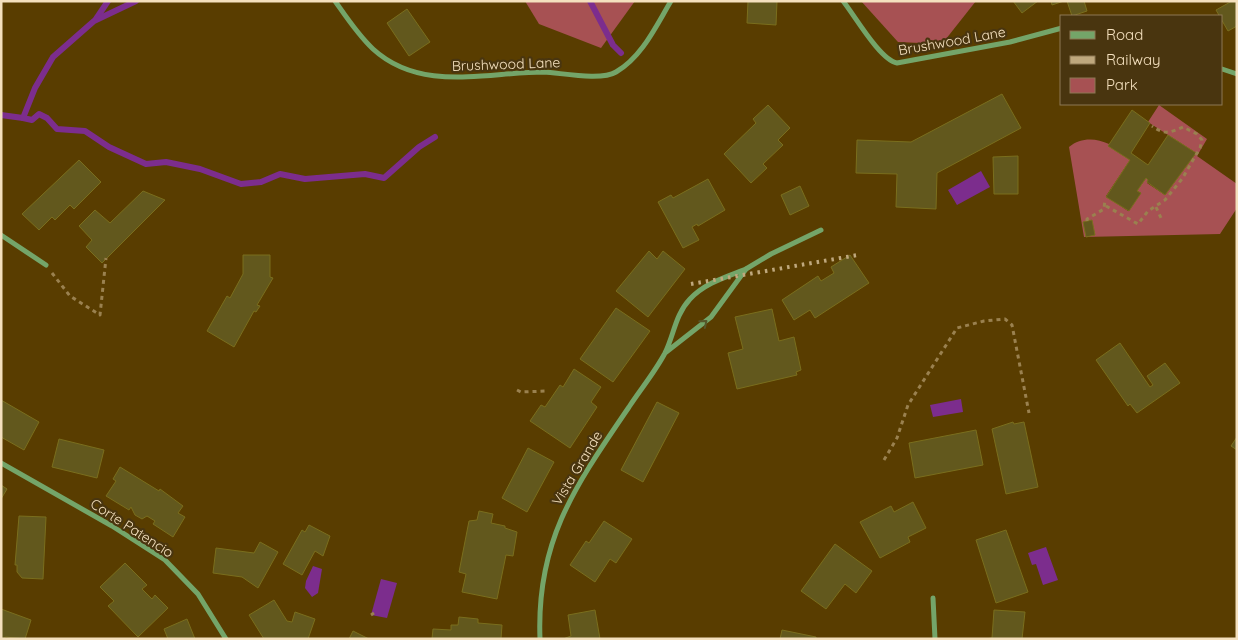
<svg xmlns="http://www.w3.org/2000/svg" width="1238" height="640" font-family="Quicksand,sans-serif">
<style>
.green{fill:#a75153}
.water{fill:#7c2d8d}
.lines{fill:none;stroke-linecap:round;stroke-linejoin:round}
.stream{stroke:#7c2d8d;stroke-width:6}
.building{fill:#62581d;stroke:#7a6e1d}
.path{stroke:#9a814f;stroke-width:3;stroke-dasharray:4 4;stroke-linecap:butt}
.street{stroke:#74a569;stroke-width:5}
.rail{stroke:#bfa87d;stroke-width:4;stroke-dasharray:2.5 5;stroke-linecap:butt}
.oneway{stroke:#56572a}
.labels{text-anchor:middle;stroke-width:4.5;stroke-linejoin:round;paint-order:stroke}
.street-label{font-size:14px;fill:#f4e0be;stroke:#49350f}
</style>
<rect width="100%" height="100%" fill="#593d00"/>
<g class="green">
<polygon points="525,1 635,1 601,48 539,24"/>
<polygon points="861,1 976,1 942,44 898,42"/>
<path d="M1159 105 1207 139 1197 156 1237 184V208L1220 234 1084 237 1069 147C1081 137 1096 138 1109 144V146L1130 160 1106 196 1128 211 1141 193 1137 191 1146 178 1148 180 1147 183 1165 195 1196 153 1148 122Z"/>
</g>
<g class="water">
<polygon points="981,171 990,187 957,205 948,190"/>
<polygon points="961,399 963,412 933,417 930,405"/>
<polygon points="1046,547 1058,580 1043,585 1036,564 1032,565 1028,553"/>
<polygon points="313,566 322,569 318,593 312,597 305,588 306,581"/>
<polygon points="381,579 397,583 387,618 371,615"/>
</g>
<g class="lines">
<g class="stream">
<polyline points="590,1 613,45 621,53"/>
<polyline points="96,19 108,1"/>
<polyline points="1,115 23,118 35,88 53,57 94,21 136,1"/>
<polyline points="23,118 32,120 39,114 47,118 57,129 85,131 109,147 146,164 166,162 200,169 241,184 261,182 280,174 305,179 365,174 384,178 419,147 435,137"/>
</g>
</g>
<g class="building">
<polygon points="748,1 777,1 776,25 747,23"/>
<polygon points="1013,1 1038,1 1022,13"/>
<polygon points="1051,1 1064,1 1052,5"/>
<polygon points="1067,1 1084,1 1087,11 1072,16"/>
<polygon points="1232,1 1237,1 1237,26 1228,31 1216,10"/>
<polygon points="407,9 430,42 409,56 387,23"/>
<polygon points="1002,94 1021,128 937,173 936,209 896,207 897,174 856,173 857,140 911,142"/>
<polygon points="768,105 790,128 778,140 783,145 763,164 767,168 751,183 724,154 756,123 753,119"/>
<polygon points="1132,110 1150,123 1131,153 1148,165 1168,135 1196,153 1165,195 1147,182 1148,180 1146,178 1137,191 1141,193 1129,211 1106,197 1130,160 1108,146"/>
<polygon points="1018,156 1018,194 994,194 993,157"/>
<polygon points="79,160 101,182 74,209 70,205 55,220 52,217 39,230 22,214"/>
<polygon points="708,179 725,210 698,226 697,224 692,227 699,240 683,248 658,202 671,195 673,198"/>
<polygon points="800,186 809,206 790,215 781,195"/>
<polygon points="143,191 165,200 102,263 86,247 92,240 79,226 95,210 110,223"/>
<polygon points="1092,220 1095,235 1086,237 1083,222"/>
<polygon points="649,251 657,259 663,251 685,269 648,317 616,291"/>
<polygon points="243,255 270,255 270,277 273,278 257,305 260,306 256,312 254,311 234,347 207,331 227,296 230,298 243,274"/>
<polygon points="850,255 869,283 815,318 810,310 794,320 782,300 818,276 821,281 834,273 831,267"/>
<polygon points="616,308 650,331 613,382 580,359"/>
<polygon points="772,309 779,341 794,337 801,370 796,372 797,375 737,389 728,353 743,349 735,317"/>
<polygon points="1120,343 1150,387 1153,385 1147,376 1165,363 1180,383 1137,413 1130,404 1128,406 1096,360"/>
<polygon points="574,369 601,387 591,402 597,407 570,448 530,421 541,405 545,407 560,385 563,387"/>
<polygon points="1,400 39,422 24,450 1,437"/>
<polygon points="657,402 679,413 643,482 621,470"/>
<polygon points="1013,422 1014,424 1024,422 1038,487 1006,494 992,429"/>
<polygon points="976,430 983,465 915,478 909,443"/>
<polygon points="1237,437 1237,450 1231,446"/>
<polygon points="59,439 104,450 97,478 52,467"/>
<polygon points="528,448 554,462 527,512 502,498"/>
<polygon points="120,467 159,491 160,489 183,506 178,513 185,517 173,537 153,524 155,521 147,516 142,519 135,515 131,507 129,510 106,496 116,481 113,479"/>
<polygon points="1,485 7,489 1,499"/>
<polygon points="913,502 926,528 908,537 910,542 880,558 860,522 891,506 894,512"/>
<polygon points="479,511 493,514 491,523 505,526 505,528 517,532 513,556 506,555 497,599 462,592 466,574 459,572 469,521 477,520"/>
<polygon points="19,516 46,517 43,579 22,578 17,572 17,565 15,565"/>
<polygon points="604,521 632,539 616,563 610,559 595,582 570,565 586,541 589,543"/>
<polygon points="309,525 330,536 323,556 315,551 302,575 283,564 302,530 305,532"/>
<polygon points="1006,530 1028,592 996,603 976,540"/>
<polygon points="260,542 278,552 258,588 242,577 213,573 216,548 254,553"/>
<polygon points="835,544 872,571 856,593 845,584 826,609 801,591"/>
<polygon points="125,563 147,585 142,589 152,599 155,595 168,608 138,637 108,606 114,601 100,587"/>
<polygon points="274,600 287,621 292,622 295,612 315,619 308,639 264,639 249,615"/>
<polygon points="1,609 31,620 25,639 6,637 1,639"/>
<polygon points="595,610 600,639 563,639 571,636 568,615"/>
<polygon points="994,610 1025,612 1022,639 985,639 992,638"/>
<polygon points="459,617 478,619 478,623 502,625 501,639 432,639 433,629 451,630 451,625 458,625"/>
<polygon points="187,619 195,639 168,639 164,629"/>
<polygon points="782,630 816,637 816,639 780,639"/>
<polygon points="353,631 369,639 349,639"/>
</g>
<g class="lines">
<g class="path">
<path d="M1106 206 1138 224 1148 211 1165 200 1182 179 1200 148 1202 140 1197 134 1183 127C1169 133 1165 135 1152 126"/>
<polyline points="1156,207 1161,218"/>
<polyline points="1087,221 1087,219 1104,209 1105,199"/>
<polyline points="52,273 70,296 100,315 106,258"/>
<polyline points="517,390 521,392 546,391"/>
<polyline points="884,460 897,438 908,405 957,328 984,321 1005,319 1012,325 1029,413"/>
<polyline points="371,615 374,613"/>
</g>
<g class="street">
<path d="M335 1C347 18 358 35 373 49 421 93 487 72 544 72 562 73 601 81 616 72 642 57 656 26 671 1"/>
<path d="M843 1C855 16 880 60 897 63L1010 42 1062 28"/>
<polyline points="1222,69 1237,74"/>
<polyline points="1,235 46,265"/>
<polyline points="746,269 771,254 821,230"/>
<polyline points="1,463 112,526 165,560 198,594 226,639"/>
<polyline points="933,598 935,639"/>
<path d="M540 639C536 540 576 485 629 407 640 390 655 372 665 353 674 335 675 315 690 299 705 283 726 277 746 269L711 317 665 353"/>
</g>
<polyline class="rail" points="691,284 858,255"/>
</g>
<defs><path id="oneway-chevron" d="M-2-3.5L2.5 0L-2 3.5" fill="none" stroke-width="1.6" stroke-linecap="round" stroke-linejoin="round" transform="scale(1.25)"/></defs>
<use class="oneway" href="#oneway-chevron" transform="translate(704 323) rotate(-39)"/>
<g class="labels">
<g class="street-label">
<text transform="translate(952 41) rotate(-10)" y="5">Brushwood Lane</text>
<text transform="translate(506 64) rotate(-2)" y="5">Brushwood Lane</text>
<text transform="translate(577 468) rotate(-59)" y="5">Vista Grande</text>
<text transform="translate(132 528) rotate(33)" y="5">Corte Patencio</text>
</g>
</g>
<rect width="1238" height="640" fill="none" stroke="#f4e0be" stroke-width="5"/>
<rect x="1060" y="15" width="162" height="90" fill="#49350f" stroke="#8d7955"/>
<rect x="1070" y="31" width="25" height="8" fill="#74a569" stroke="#8d7955"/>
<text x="1106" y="40" font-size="15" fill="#f4e0be">Road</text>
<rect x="1070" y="56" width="25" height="8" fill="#bfa87d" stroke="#8d7955"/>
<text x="1106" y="65" font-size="15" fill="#f4e0be">Railway</text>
<rect x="1070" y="78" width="25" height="15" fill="#a75153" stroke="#8d7955"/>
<text x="1106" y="90" font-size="15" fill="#f4e0be">Park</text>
</svg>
